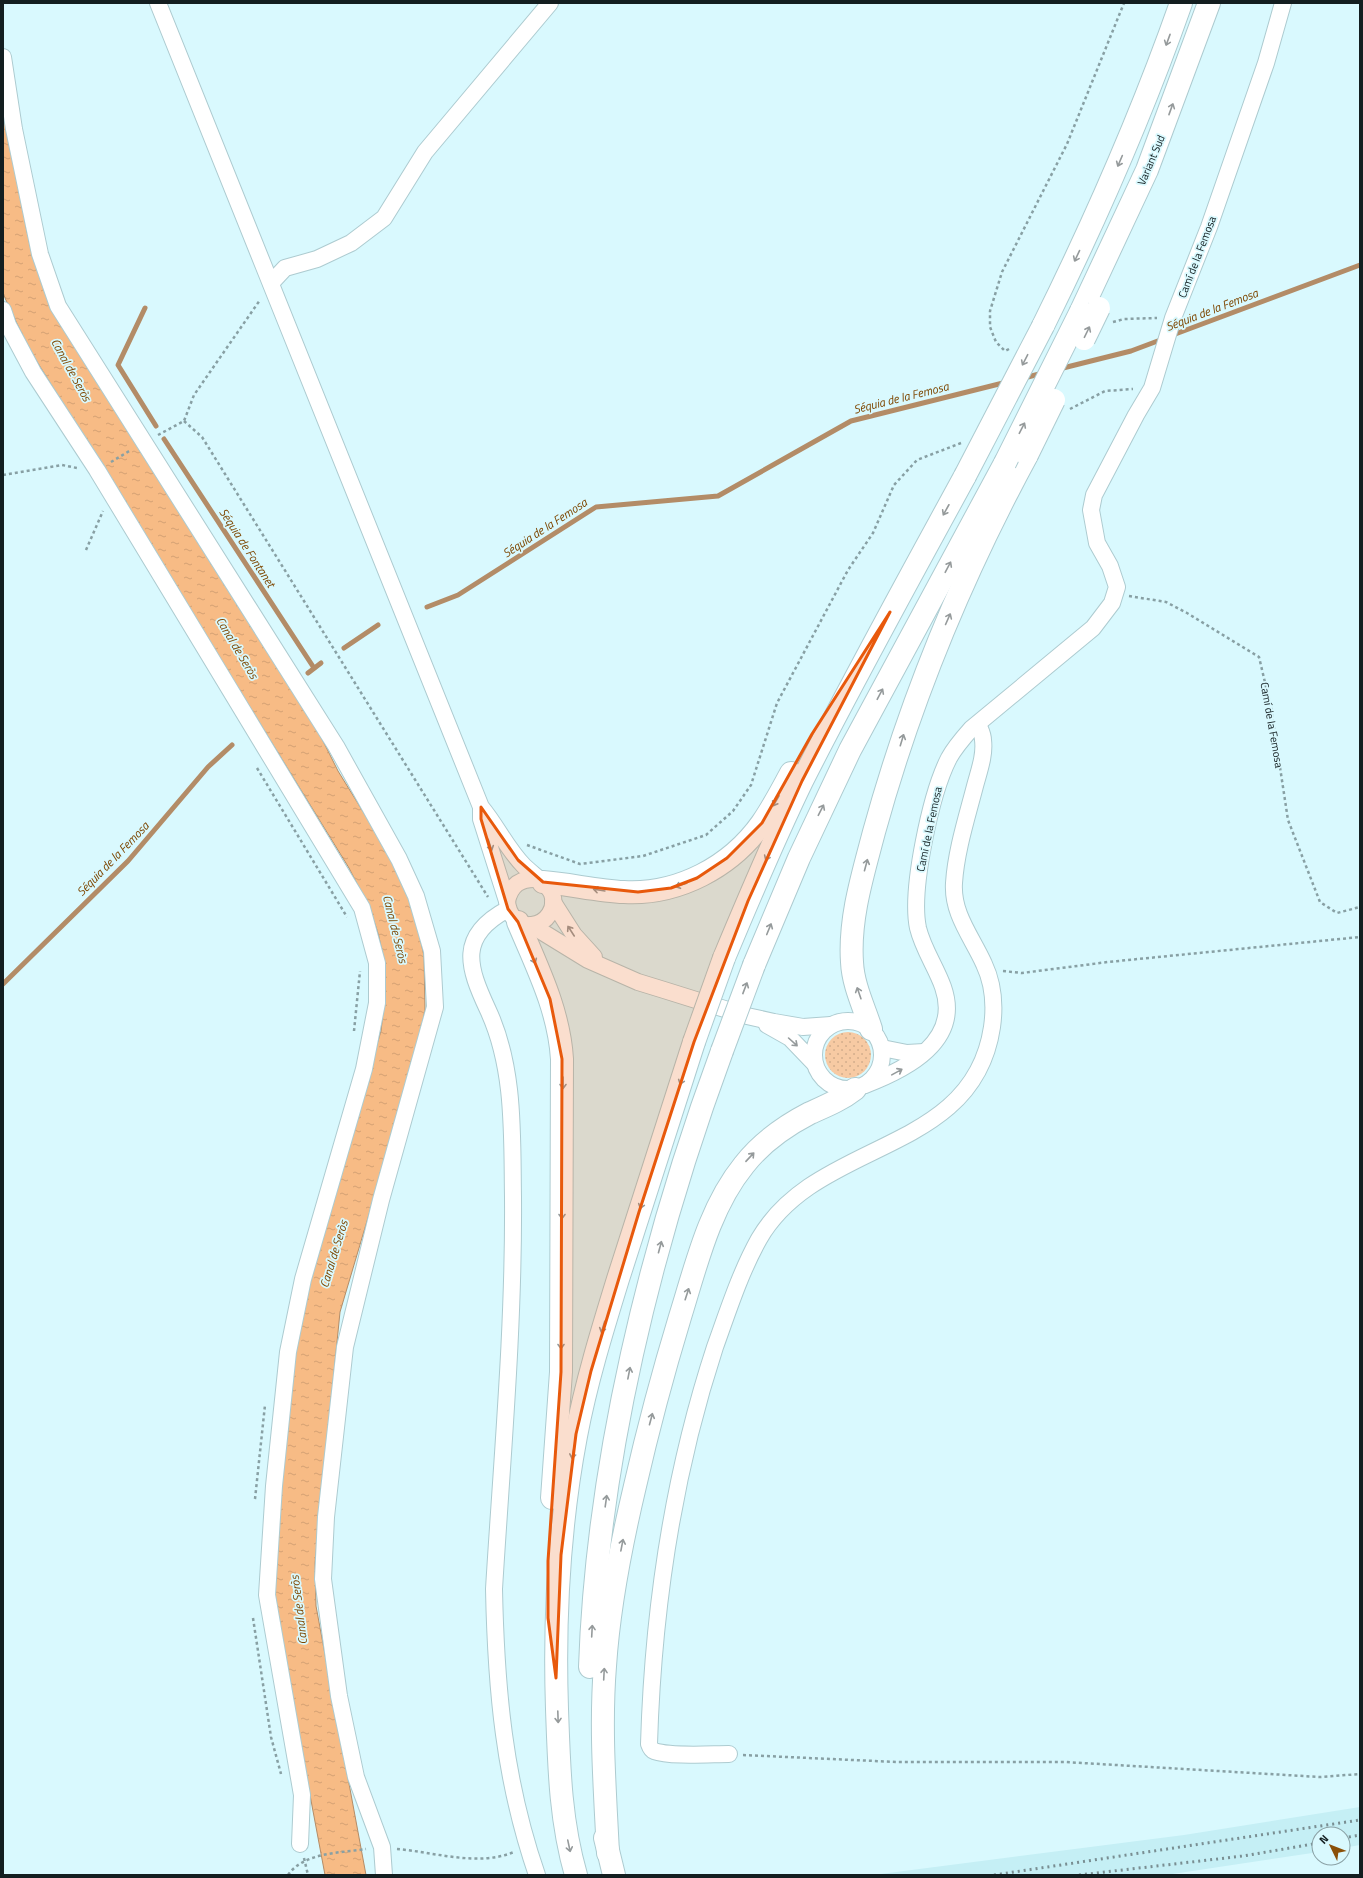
<svg xmlns="http://www.w3.org/2000/svg" width="1363" height="1878" font-family="'Titillium Web',sans-serif">
<style>
.built{fill:#c5eff5}
.green{fill:url(#green-dots)}
.water{fill:url(#water-ripples);stroke:#b38c67}
.lines{fill:none;stroke-linecap:round;stroke-linejoin:round}
.stream{stroke:#b38c67;stroke-width:5}
.minor-casing{stroke:#adcbd0;stroke-width:18}
.highway-casing{stroke:#adcbd0;stroke-width:24}
.path{stroke:#88a0a4;stroke-width:2.5;stroke-dasharray:3 3;stroke-linecap:butt}
.minor{stroke:#fff;stroke-width:16}
.highway{stroke:#fff;stroke-width:22}
.rail{stroke:#798e92;stroke-width:3;stroke-dasharray:2 4;stroke-linecap:butt}
.highway-bridge-casing{stroke:#adcbd0;stroke-width:24;stroke-linecap:butt}
.highway-bridge{stroke:#fff;stroke-width:22}
.oneway{stroke:#959a9b}
.marked{fill:#e8590c;fill-opacity:0.2;stroke:#e8590c;stroke-width:3;stroke-linejoin:round}
.labels{text-anchor:middle;stroke-width:3.5;stroke-linejoin:round;paint-order:stroke}
.street-label{font-size:11px;fill:#131e20;stroke:#d9f9fe}
.water-label{font-size:12px;font-style:italic;fill:#7d4601;stroke:#d9f9fe}
</style>
<defs>
<pattern id="green-dots" width="8" height="8" patternUnits="userSpaceOnUse"><rect width="8" height="8" fill="#f7caa3"/><path d="M2 2h.1M6 6h.1" fill="none" stroke="#d3ad8c" stroke-width="1.8" stroke-linecap="round"/></pattern>
<pattern id="water-ripples" width="26" height="14" patternUnits="userSpaceOnUse"><rect width="26" height="14" fill="#f7bb85"/><path d="M2 4q2-2 4 0t4 0M15 11q2-2 4 0t4 0" fill="none" stroke="#d3a073"/></pattern>
</defs>
<rect width="100%" height="100%" fill="#d9f9fe"/>
<polygon class="built" points="1360,1807 1360,1845 1343,1848 1343,1834 1319,1834 1319,1852 1166,1875 873,1875 1184,1835"/>
<circle class="green" cx="848" cy="1055" r="23"/>
<path class="water" d="M3 98 27 232 69 333 243 614 269 650 311 717 338 771 386 849 414 910 424 956 425 1010 416 1056 340 1312 315 1563 316 1606 366 1875H325L274 1603 273 1576 296 1327 309 1272 381 1031C385 997 387 957 375 924 368 904 358 886 349 868L28 347 5 298 3 292Z"/>
<g class="lines">
<g class="stream">
<polyline points="145,308 118,365 156,426"/>
<polyline points="1170,336 1360,265"/>
<polyline points="1059,369 1131,351 1163,339"/>
<polyline points="1024,378 1043,373"/>
<polyline points="164,439 314,668"/>
<polyline points="427,607 458,595 596,507 718,496 851,421 1007,382"/>
<polyline points="344,648 378,625"/>
<polyline points="308,673 321,663"/>
<polyline points="3,984 128,861 208,767 232,745"/>
</g>
<g class="minor-casing">
<g id="minor">
<path d="M158 3 481 807C497 826 507 849 524 866 532 874 549 885 552 894 557 908 547 923 532 925 517 927 508 914 507 901L481 819V807"/>
<polyline points="3,57 14,129 40,254 58,306 336,746 399,859 416,896 432,951 435,1007 381,1200 345,1347 326,1517 323,1579 339,1696 356,1777 382,1847 384,1875"/>
<polyline points="271,283 285,268 317,259 351,243 384,218 425,152 550,3"/>
<polyline points="3,310 8,325 33,372 97,470 362,908 377,963 377,1003 364,1069 303,1279 288,1352 274,1486 267,1595 302,1795 300,1844"/>
<path d="M507 901C511 885 520 878 537 879"/>
<polyline points="553,902 574,935 594,957"/>
<path d="M508 909C457 936 468 967 488 1010 515 1068 512 1135 513 1197 514 1328 502 1458 494 1589 496 1688 504 1780 537 1875"/>
<polyline points="531,925 588,960 638,982 664,990 747,1016 774,1022 803,1027 831,1025"/>
<circle cx="848" cy="1055" r="34"/>
<polyline points="767,1025 790,1038 814,1063"/>
<polyline points="882,1048 907,1053 924,1052"/>
<path d="M865 1085C907 1069 962 1041 943 987 936 967 923 949 918 928 910 890 931 793 949 758 955 747 963 738 971 729L1093 628 1112 603 1117 587 1110 566 1097 543 1091 510 1094 495 1136 415 1152 388 1173 318 1209 227 1266 63 1283 3"/>
<path d="M729 1754C711 1754 670 1757 654 1751 651 1750 650 1747 649 1744 653 1610 673 1475 715 1347 728 1311 740 1273 759 1239 817 1138 973 1156 992 1027 995 1006 993 983 984 964 972 937 952 914 954 883 956 851 967 817 975 786 979 771 985 755 983 740 983 734 980 729 978 724"/>
</g>
</g>
<g class="highway-casing">
<g id="highway">
<polyline points="1081,311 1147,170 1209,3"/>
<path d="M1043 326C1095 221 1142 114 1181 3"/>
<path d="M543 882C570 884 597 891 624 892 678 895 731 867 762 823 773 807 782 790 791 773"/>
<path d="M518 922C537 967 559 1010 562 1059L561 1372 552 1498"/>
<path d="M724 958C749 898 774 839 802 781 854 678 910 577 965 476"/>
<polyline points="754,965 799,858 850,750 1005,463"/>
<path d="M871 1029C864 1007 853 985 852 962 849 918 863 874 874 832 910 701 962 575 1027 455"/>
<path d="M590 1667C597 1462 651 1243 722 1051"/>
<polyline points="605,1838 614,1875"/>
<path d="M608 1853C605 1791 600 1728 605 1666 609 1605 621 1545 635 1486 648 1429 663 1373 680 1317 696 1266 709 1208 744 1165 761 1143 785 1126 810 1113 826 1106 841 1100 855 1089"/>
<path d="M576 1875C560 1820 559 1765 557 1709 554 1619 559 1526 576 1436 586 1383 602 1331 618 1279 643 1200 668 1121 694 1042"/>
</g>
</g>
<g class="path">
<polyline points="1113,322 1124,319 1157,318"/>
<polyline points="1009,349 1005,351 996,342 990,327 990,311 1002,272 1067,144 1124,3"/>
<polyline points="1070,409 1105,391 1133,389"/>
<polyline points="184,421 202,437 488,897"/>
<polyline points="158,435 184,421 194,395 260,300"/>
<polyline points="111,462 131,450"/>
<polyline points="3,475 62,465 77,468"/>
<polyline points="86,550 103,511"/>
<polyline points="1129,596 1166,602 1187,613 1259,657 1271,708 1288,820 1320,902 1337,913 1360,907"/>
<polyline points="257,768 347,917"/>
<polyline points="527,845 580,864 643,856 706,835 733,811 751,785 777,703 848,570 873,533 894,485 917,460 961,443"/>
<polyline points="1003,971 1022,973 1108,962 1360,937"/>
<polyline points="354,1031 360,971"/>
<polyline points="255,1499 265,1405"/>
<polyline points="253,1618 271,1737 281,1774"/>
<polyline points="743,1755 897,1762 1065,1762 1320,1777 1360,1774"/>
<path d="M397 1849C434 1852 478 1867 514 1852"/>
<polyline points="304,1858 308,1875"/>
<path d="M288 1875C304 1852 341 1853 366 1849"/>
</g>
<use href="#minor" class="minor"/>
<use href="#highway" class="highway"/>
<g class="rail">
<polyline points="1343,1838 1360,1835"/>
<polyline points="994,1875 1360,1820"/>
<polyline points="1079,1875 1243,1856 1319,1843"/>
</g>
<g class="highway-bridge-casing">
<g id="highway-bridge">
<polyline points="1084,339 1099,308"/>
<polyline points="1027,455 1054,400"/>
<polyline points="1005,463 1081,311"/>
<polyline points="965,476 1043,326"/>
<polyline points="694,1042 724,958"/>
<polyline points="722,1051 754,965"/>
</g>
</g>
<use href="#highway-bridge" class="highway-bridge"/>
</g>
<defs><path id="oneway-shaft" d="M-6 0H5M1.5-3L5.5 0L1.5 3" fill="none" stroke-width="1.6" stroke-linecap="round" stroke-linejoin="round"/></defs>
<g class="oneway">
<use href="#oneway-shaft" transform="translate(1168 40) rotate(110)"/>
<use href="#oneway-shaft" transform="translate(1171 109) rotate(-70)"/>
<use href="#oneway-shaft" transform="translate(1120 161) rotate(113)"/>
<use href="#oneway-shaft" transform="translate(1077 256) rotate(115)"/>
<use href="#oneway-shaft" transform="translate(1087 332) rotate(-64)"/>
<use href="#oneway-shaft" transform="translate(1025 360) rotate(117)"/>
<use href="#oneway-shaft" transform="translate(1022 428) rotate(-63)"/>
<use href="#oneway-shaft" transform="translate(946 510) rotate(119)"/>
<use href="#oneway-shaft" transform="translate(948 567) rotate(-62)"/>
<use href="#oneway-shaft" transform="translate(948 619) rotate(-66)"/>
<use href="#oneway-shaft" transform="translate(880 694) rotate(-62)"/>
<use href="#oneway-shaft" transform="translate(902 740) rotate(-73)"/>
<use href="#oneway-shaft" transform="translate(776 801) rotate(120)"/>
<use href="#oneway-shaft" transform="translate(821 810) rotate(-63)"/>
<use href="#oneway-shaft" transform="translate(490 845) rotate(72)"/>
<use href="#oneway-shaft" transform="translate(768 855) rotate(114)"/>
<use href="#oneway-shaft" transform="translate(866 865) rotate(-75)"/>
<use href="#oneway-shaft" transform="translate(681 885) rotate(162)"/>
<use href="#oneway-shaft" transform="translate(599 890) rotate(-171)"/>
<use href="#oneway-shaft" transform="translate(769 929) rotate(-68)"/>
<use href="#oneway-shaft" transform="translate(571 931) rotate(-123)"/>
<use href="#oneway-shaft" transform="translate(533 958) rotate(67)"/>
<use href="#oneway-shaft" transform="translate(745 988) rotate(-69)"/>
<use href="#oneway-shaft" transform="translate(859 993) rotate(-109)"/>
<use href="#oneway-shaft" transform="translate(793 1042) rotate(42)"/>
<use href="#oneway-shaft" transform="translate(897 1072) rotate(-29)"/>
<use href="#oneway-shaft" transform="translate(682 1079) rotate(109)"/>
<use href="#oneway-shaft" transform="translate(563 1083) rotate(90)"/>
<use href="#oneway-shaft" transform="translate(750 1157) rotate(-47)"/>
<use href="#oneway-shaft" transform="translate(642 1203) rotate(108)"/>
<use href="#oneway-shaft" transform="translate(562 1213) rotate(90)"/>
<use href="#oneway-shaft" transform="translate(660 1247) rotate(-75)"/>
<use href="#oneway-shaft" transform="translate(687 1294) rotate(-72)"/>
<use href="#oneway-shaft" transform="translate(603 1327) rotate(107)"/>
<use href="#oneway-shaft" transform="translate(561 1343) rotate(90)"/>
<use href="#oneway-shaft" transform="translate(629 1373) rotate(-79)"/>
<use href="#oneway-shaft" transform="translate(651 1419) rotate(-75)"/>
<use href="#oneway-shaft" transform="translate(573 1453) rotate(100)"/>
<use href="#oneway-shaft" transform="translate(606 1501) rotate(-82)"/>
<use href="#oneway-shaft" transform="translate(622 1545) rotate(-79)"/>
<use href="#oneway-shaft" transform="translate(592 1631) rotate(-87)"/>
<use href="#oneway-shaft" transform="translate(604 1674) rotate(-87)"/>
<use href="#oneway-shaft" transform="translate(558 1717) rotate(88)"/>
<use href="#oneway-shaft" transform="translate(569 1846) rotate(78)"/>
</g>
<path class="marked" d="M890 612 802 781 748 901 694 1042 639 1212 591 1371 576 1434 561 1555 556 1678 548 1618V1561L561 1372 562 1059 550 999 518 922 508 909 481 819V807L518 860 543 882 638 892 671 888 697 878 727 858 762 823 812 734Z"/>
<g class="labels">
<g class="street-label">
<text transform="translate(1151 160) rotate(-67)" y="4">Variant Sud</text>
<text transform="translate(1197 257) rotate(-69)" y="4">Camí de la Femosa</text>
<text transform="translate(1272 725) rotate(80)" y="4">Camí de la Femosa</text>
<text transform="translate(929 829) rotate(-78)" y="4">Camí de la Femosa</text>
</g>
<g class="water-label">
<text transform="translate(1212 310) rotate(-21)" y="4">Séquia de la Femosa</text>
<text transform="translate(71 370) rotate(61)" y="4">Canal de Seròs</text>
<text transform="translate(901 398) rotate(-14)" y="4">Séquia de la Femosa</text>
<text transform="translate(545 528) rotate(-33)" y="4">Séquia de la Femosa</text>
<text transform="translate(247 548) rotate(57)" y="4">Séquia de Fontanet</text>
<text transform="translate(237 648) rotate(59)" y="4">Canal de Seròs</text>
<text transform="translate(113 859) rotate(-46)" y="4">Séquia de la Femosa</text>
<text transform="translate(395 929) rotate(76)" y="4">Canal de Seròs</text>
<text transform="translate(334 1254) rotate(-73)" y="4">Canal de Seròs</text>
<text transform="translate(299 1610) rotate(-97)" y="4">Canal de Seròs</text>
</g>
</g>
<rect width="1363" height="1878" fill="none" stroke="#131e20" stroke-width="8"/>
<g transform="translate(1331 1846) rotate(313)"><circle r="19" fill="#d9f9fe" stroke="#8aa1a5"/>
<path d="M0-3L7 15L0 10L-7 15Z" fill="#8a5009"/>
<text y="-6" font-size="11" font-weight="bold" text-anchor="middle" fill="#131e20">N</text>
</g>
</svg>
